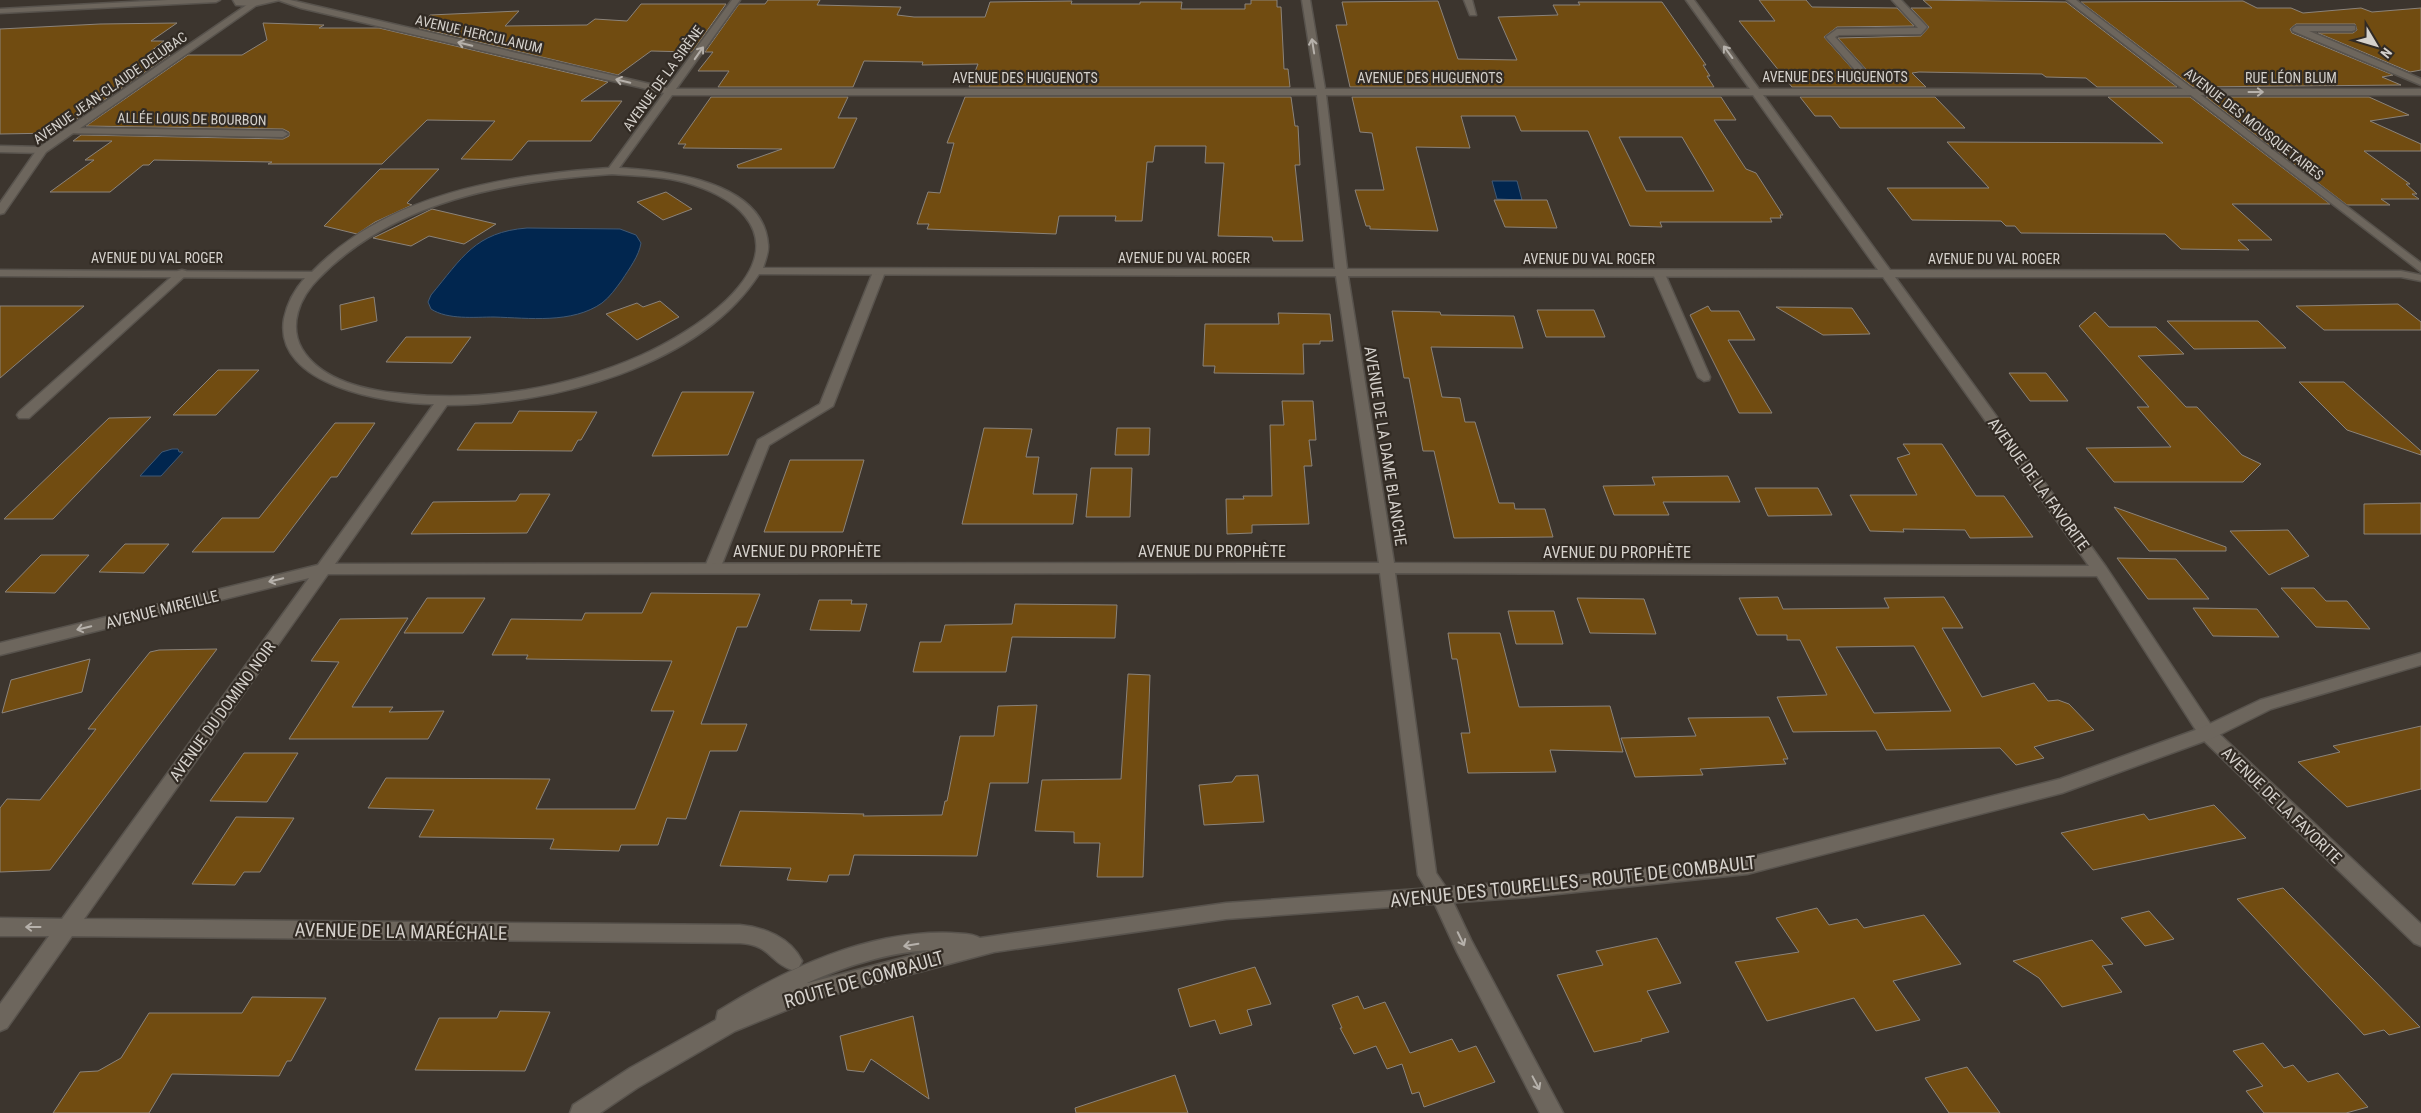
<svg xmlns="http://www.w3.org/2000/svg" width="2421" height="1113" font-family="'Roboto Condensed',sans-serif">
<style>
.water{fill:#01264f;stroke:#415974}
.building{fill:#714c11;stroke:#8b837a;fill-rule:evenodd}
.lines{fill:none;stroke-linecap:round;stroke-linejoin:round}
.service-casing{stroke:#58534d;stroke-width:3}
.minor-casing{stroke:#58534d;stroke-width:3}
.tertiary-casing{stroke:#58534d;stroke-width:3}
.secondary-casing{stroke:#58534d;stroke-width:3}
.service{fill:#6d665d;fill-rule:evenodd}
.minor{fill:#6d665d;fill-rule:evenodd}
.tertiary{fill:#6d665d;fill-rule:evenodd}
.secondary{fill:#6d665d;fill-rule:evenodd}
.oneway{stroke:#b6b1ab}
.labels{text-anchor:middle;stroke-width:4.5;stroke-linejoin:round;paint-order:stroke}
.far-street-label{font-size:14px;fill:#d5d1cc;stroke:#322b24}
.street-label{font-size:16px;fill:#d5d1cc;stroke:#322b24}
.near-street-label{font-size:19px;fill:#d5d1cc;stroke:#322b24}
</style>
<rect width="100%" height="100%" fill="#3c352e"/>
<g class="water">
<polygon points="1492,181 1517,181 1522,200 1497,199"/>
<path d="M527 228 620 229 636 235 641 243C639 256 629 269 622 280 616 288 610 297 602 303 572 324 529 318 494 317 474 317 448 320 431 309L428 302 431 295C462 258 475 232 527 228Z"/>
<polygon points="172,449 178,449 179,452 183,452 161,476 140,476 162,452"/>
</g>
<g class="building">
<polygon points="768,0 820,0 817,5 901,7 897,15 914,17 985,17 990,2 1072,1 1071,4 1140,4 1140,2 1182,2 1181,9 1245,9 1245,4 1251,4 1251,0 1277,0 1277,7 1281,7 1284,69 1288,69 1290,87 969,87 978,64 922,65 923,62 864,61 853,87 718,87 729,71 698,71 713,52 705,52 739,4 765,4"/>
<polygon points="1759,0 1806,0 1812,7 1897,8 1914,26 1837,27 1824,37 1864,82 1872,80 1873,77 1838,38 1921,36 1929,27 1911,8 1932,8 1923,0 2066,2 2177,87 2097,87 2086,78 2046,77 2042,74 1919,72 1912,73 1926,87 1792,87 1739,21 1775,21"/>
<polygon points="1438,1 1458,59 1517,60 1498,17 1558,15 1553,5 1580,5 1578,2 1662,2 1706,65 1703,65 1710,76 1707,76 1714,87 1350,87 1336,25 1347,25 1342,2"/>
<polygon points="2243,1 2257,8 2291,8 2303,13 2361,8 2372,12 2421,8 2421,70 2410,72 2318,33 2353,33 2357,30 2355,24 2296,24 2290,29 2292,33 2393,75 2382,77 2401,85 2193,87 2081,2"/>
<polygon points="641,4 726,4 692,52 651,51 618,75 419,28 430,15 519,11 505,26 587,25 595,19 627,21"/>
<polygon points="177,23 151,41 164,41 146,55 170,55 56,133 0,134 0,29 100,24"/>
<polygon points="263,23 324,25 319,28 379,28 608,82 581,101 622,101 591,141 528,141 512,160 461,159 495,121 427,120 382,164 268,164 272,162 154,160 149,165 143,165 110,192 50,192 94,160 85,160 112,141 73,141 81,135 283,139 289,136 289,132 283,129 86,126 188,55 242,55 267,40"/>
<polygon points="711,97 848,97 838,118 857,118 834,168 738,168 737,165 782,149 683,148 686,144 678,144"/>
<polygon points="965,97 1291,97 1295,126 1298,126 1300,165 1295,165 1303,241 1273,241 1272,237 1218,236 1224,163 1205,163 1206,146 1155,146 1153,162 1147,162 1142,221 1115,221 1116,216 1059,216 1056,234 927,229 929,224 917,224 928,192 940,193 954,143 947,143"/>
<path d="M1352 97H1721L1736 120H1714L1746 169 1756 173 1783 215H1780L1781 218H1770L1772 222H1660L1662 227 1630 226 1588 131H1521L1515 116H1461L1470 148 1416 147 1438 231 1370 229V226H1366L1355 190H1384L1372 133 1360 132ZM1619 137H1682L1714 191H1646Z"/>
<polygon points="1800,97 1935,97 1965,128 1840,128 1831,116 1815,116"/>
<polygon points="2108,97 2190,97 2330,204 2232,204 2272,240 2238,240 2249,250 2181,249 2165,234 2021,233 2015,226 2006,226 2001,221 1912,220 1887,188 1989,188 1947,142 2163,143"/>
<polygon points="2206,97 2369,97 2409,115 2370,121 2421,144 2421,151 2364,151 2410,184 2406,184 2417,194 2412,194 2419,199 2381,199 2390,205 2347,205"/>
<polygon points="380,169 439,169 407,203 412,205 375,222 357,234 324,226"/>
<polygon points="666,192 692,209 663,220 637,202"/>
<polygon points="1494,200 1547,200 1557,228 1505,227"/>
<polygon points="432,209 496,224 464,244 429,236 411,246 373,238"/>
<polygon points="374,297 377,321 341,330 340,305"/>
<polygon points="660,301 679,317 637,340 606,314 637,303 643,307"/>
<polygon points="2398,304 2421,322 2421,330 2324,330 2296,306"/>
<polygon points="0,306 84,306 0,378"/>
<polygon points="1708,306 1711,311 1739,311 1755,340 1728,340 1772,413 1739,413 1690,315"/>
<polygon points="1776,307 1852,308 1870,334 1823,335"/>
<polygon points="1537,310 1594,310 1605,337 1546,337"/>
<polygon points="1392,311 1440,312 1441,315 1514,316 1523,348 1431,347 1442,397 1460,398 1465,422 1475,422 1499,503 1514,503 1515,509 1545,509 1553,537 1454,538 1434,451 1423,451 1409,378 1404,378"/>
<polygon points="2095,312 2109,327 2156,327 2184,354 2138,356 2186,407 2197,407 2242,455 2261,464 2243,482 2114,482 2086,448 2171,447 2137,407 2149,407 2079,326"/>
<polygon points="1278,313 1330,314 1333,341 1320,341 1320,344 1303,344 1304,374 1214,373 1215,366 1203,366 1205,324 1279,324"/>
<polygon points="2167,321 2258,321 2286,348 2194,349"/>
<polygon points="406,337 471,337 452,363 386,362"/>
<polygon points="218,370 259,370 216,415 173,415"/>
<polygon points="2009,373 2046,373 2068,401 2030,401"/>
<polygon points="2299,382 2344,382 2421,451 2421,455 2347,430"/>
<polygon points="682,392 754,392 728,455 652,456"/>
<polygon points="1282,401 1313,401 1316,440 1309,440 1312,466 1304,466 1309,524 1252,525 1252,533 1227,534 1226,499 1244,499 1243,496 1272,496 1270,425 1284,425"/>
<polygon points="519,411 597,412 581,440 578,440 572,451 457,450 475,423 512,423"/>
<polygon points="151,417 53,519 4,519 109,418"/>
<polygon points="335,423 375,423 337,477 331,477 274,552 192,552 222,518 259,518"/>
<polygon points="984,428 1032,429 1026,457 1039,457 1033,494 1077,494 1073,524 962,524"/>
<polygon points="1117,428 1150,428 1149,455 1115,455"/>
<polygon points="1903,444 1942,444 1976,496 2004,496 2033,537 1970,538 1965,530 1903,529 1904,532 1870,531 1850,495 1917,495 1897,458 1910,454"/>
<polygon points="790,460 864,460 843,532 764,532"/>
<polygon points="1091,468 1132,468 1130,517 1086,517"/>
<polygon points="1728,476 1740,502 1663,502 1669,515 1614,515 1603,486 1655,485 1652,477"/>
<polygon points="1755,488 1818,488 1832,515 1768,516"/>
<polygon points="520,494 550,494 527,533 411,534 433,502 516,501"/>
<polygon points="2421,503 2421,534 2364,534 2364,504"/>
<polygon points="2114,507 2226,547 2226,551 2149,551"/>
<polygon points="2288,530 2309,556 2269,575 2230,531"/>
<polygon points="125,544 169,544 144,573 99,572"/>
<polygon points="41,555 89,555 55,593 5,592"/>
<polygon points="2117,558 2176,559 2209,599 2148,599"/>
<polygon points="2281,588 2314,588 2326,601 2347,601 2370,629 2316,627"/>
<polygon points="651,593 760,594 747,627 737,627 701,724 747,724 737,751 710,751 686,819 667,818 658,845 621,845 619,851 550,849 554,839 419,837 434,810 368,808 386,778 550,779 536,809 635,809 674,711 651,711 672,661 526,659 528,655 492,655 511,619 582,620 585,613 642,613"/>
<path d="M1778 597 1783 609 1889 608 1884 598 1944 597 1963 628H1942L1982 697 2034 683 2048 701 2058 700 2069 704 2094 730 2034 747 2044 758 2016 765 2000 748 1886 750 1876 731 1793 732 1777 697 1827 695 1800 640H1787V635H1757L1739 598ZM1914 646 1951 711 1874 713 1836 647Z"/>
<polygon points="427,598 485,598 463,633 404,633"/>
<polygon points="1577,598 1644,599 1656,634 1590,633"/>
<polygon points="819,600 852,600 851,604 867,604 860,631 810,630"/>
<polygon points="1015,604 1117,605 1115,638 1012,637 1006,672 913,672 920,642 941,642 945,625 1012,624"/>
<polygon points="2193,608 2257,609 2279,637 2213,636"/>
<polygon points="1508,611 1554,611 1563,644 1516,644"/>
<polygon points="408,618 352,707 393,707 389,712 444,711 428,739 289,739 339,662 311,661 340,619"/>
<polygon points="1448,633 1500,633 1519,707 1610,706 1623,752 1550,750 1556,772 1468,773 1461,733 1470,733 1457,659 1452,659"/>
<polygon points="217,649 50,870 0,872 0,808 7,799 40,800 96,729 88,729 150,652 159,650"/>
<polygon points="90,659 82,692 2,713 11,680"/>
<polygon points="1128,674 1150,675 1143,877 1097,877 1100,843 1074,843 1074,832 1035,831 1042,780 1121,779"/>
<polygon points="1037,705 1028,783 990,783 977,856 854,855 849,875 829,875 827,882 787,880 791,868 720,866 740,811 864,814 863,816 942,815 945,801 947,801 960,736 994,736 998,706"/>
<polygon points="1769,717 1788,759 1783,759 1786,764 1700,769 1703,775 1635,777 1621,738 1696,736 1688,718"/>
<polygon points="2421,726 2421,789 2347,807 2298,762 2340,752 2333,746"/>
<polygon points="244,753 298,753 267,802 210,801"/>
<polygon points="1258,775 1264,822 1204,825 1199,785 1232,782 1236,776"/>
<polygon points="2214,805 2246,838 2093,870 2061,833 2144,814 2149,820"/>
<polygon points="236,817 294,818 260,872 244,872 235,885 192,884"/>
<polygon points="2283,888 2365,971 2420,1027 2389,1035 2384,1030 2364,1035 2237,899"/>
<polygon points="1817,908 1829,925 1857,919 1864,928 1924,915 1961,964 1893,981 1920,1020 1876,1031 1854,998 1767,1021 1735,962 1799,952 1776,918"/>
<polygon points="2149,911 2174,939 2145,946 2121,918"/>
<polygon points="1657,938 1681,983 1647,991 1669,1032 1641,1039 1642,1041 1594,1052 1557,975 1603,965 1596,951"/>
<polygon points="2092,940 2113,964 2102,966 2122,992 2062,1007 2039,978 2013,961"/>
<polygon points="1255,967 1271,1004 1247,1010 1252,1025 1220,1034 1215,1020 1190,1027 1178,989"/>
<polygon points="1358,996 1364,1009 1385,1002 1410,1053 1452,1039 1459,1052 1476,1046 1495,1082 1424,1107 1419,1092 1412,1094 1402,1064 1387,1069 1376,1046 1354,1054 1340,1028 1342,1028 1332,1005"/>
<polygon points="252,997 326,998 291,1061 287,1061 279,1076 172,1074 149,1113 53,1113 80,1072 98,1071 121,1058 149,1013 242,1013"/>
<polygon points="500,1011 550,1012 525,1071 415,1070 439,1018 497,1018"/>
<polygon points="913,1016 929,1099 871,1059 864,1072 847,1070 840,1036"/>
<polygon points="2263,1043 2284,1068 2293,1065 2308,1082 2338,1073 2368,1107 2346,1113 2264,1113 2246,1091 2263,1086 2233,1051"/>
<polygon points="1967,1067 2000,1113 1949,1113 1925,1078"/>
<polygon points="1175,1075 1188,1113 1076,1113 1075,1108"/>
</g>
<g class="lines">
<g class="service-casing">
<g id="service">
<polygon points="1464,0 1472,0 1476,15 1470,15"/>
<polygon points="1892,0 1901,0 1927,27 1921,34 1839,35 1835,37 1872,78 1864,80 1826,37 1837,29 1918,28"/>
<polygon points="2296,26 2355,26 2355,30 2352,31 2309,31 2421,79 2421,85 2293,31 2292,29"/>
<polygon points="879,269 885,272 833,406 769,445 720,569 717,573 707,573 704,569 758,440 820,404 873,272"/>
<polygon points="182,270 186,271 186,275 29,418 19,418 17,415 19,412 178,271"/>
<polygon points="1659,271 1665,274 1710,377 1709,380 1704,381 1698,377 1653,274"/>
</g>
</g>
<g class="minor-casing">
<g id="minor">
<path d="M278 0H290L667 88 732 0H740L676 89H1316L1302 0H1310L1325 89H1750L1686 0H1694L1759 89H2421V95H1763L1890 270 2401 271 2421 275V281L2401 277H1895L2106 567 2213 728 2421 924V946L2414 943 2201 738 2097 576 1395 573 1436 873 1447 889 1471 940 1563 1113H1540L1457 952 1433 900 1418 875 1380 573 328 574 84 919 740 925C764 927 791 938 802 961L799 967 792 970C769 962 771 945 740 943L72 936 7 1028 0 1031V1004L49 936H0V918L62 919 309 578 0 655V643L318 565 434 404C388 404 273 386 284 319 287 304 295 289 305 278L0 276V270L312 272C387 194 505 175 609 168L664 93 301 8ZM672 95H1317L1335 269 763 268C765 261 769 252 768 245 764 181 668 171 619 168ZM1326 95H1753L1878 270 1347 269ZM612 174C639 176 668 176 694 185 712 191 733 201 745 216 791 273 685 336 642 355 568 388 485 402 405 394 369 391 322 382 302 349 288 325 300 297 318 279 394 200 507 181 612 174ZM759 274 1336 276 1379 563 335 564 447 405C551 405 699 367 759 274ZM1348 276 1883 277 2089 566 1394 563Z"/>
<polygon points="70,128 283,131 288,134 283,137 67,133 67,129"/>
<polygon points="0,146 42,147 47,150 42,153 0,152"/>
</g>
</g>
<g class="tertiary-casing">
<g id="tertiary">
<polygon points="2067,0 2076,0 2421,263 2421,272"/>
<polygon points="251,2 258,4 46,152 4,213 0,214 0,203 38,148"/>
<path d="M2421 653V665L2271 709 2213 738 2062 793 1747 874 1529 897 1226 919 994 952 809 1001 735 1031 637 1088 600 1113H570L573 1105 630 1068 716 1020 718 1011C786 969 868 930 951 933 961 934 972 933 980 938L1226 903 1529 881 1747 858 2060 779 2201 728 2260 700ZM932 950 808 983H807C846 966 888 952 932 950Z"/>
</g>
</g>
<g class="secondary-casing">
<g id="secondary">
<polygon points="168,0 220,0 216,2 0,13 0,9"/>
<polygon points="233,0 280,0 254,6 236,5"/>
</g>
</g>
<use href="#service" class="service"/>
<use href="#minor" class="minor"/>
<use href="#tertiary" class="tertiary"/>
<use href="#secondary" class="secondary"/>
</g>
<defs><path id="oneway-shaft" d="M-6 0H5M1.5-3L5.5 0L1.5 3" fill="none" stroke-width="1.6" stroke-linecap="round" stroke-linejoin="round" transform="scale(1.25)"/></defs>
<g class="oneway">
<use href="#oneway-shaft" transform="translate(465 44) rotate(-167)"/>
<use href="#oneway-shaft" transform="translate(1313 46) rotate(-99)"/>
<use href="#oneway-shaft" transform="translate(1728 52) rotate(-126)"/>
<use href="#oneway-shaft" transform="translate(699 53) rotate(-55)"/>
<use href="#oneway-shaft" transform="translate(623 81) rotate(-167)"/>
<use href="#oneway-shaft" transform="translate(2256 92)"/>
<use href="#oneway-shaft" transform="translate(276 580) rotate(166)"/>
<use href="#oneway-shaft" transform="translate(84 628) rotate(166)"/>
<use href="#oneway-shaft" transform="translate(33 927) rotate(-180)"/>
<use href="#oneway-shaft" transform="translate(1461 939) rotate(64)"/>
<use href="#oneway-shaft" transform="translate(911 945) rotate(171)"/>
<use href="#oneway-shaft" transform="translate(1536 1083) rotate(62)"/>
</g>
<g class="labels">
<g class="far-street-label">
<text transform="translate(479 34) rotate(13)" y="5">AVENUE HERCULANUM</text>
<text x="1835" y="82">AVENUE DES HUGUENOTS</text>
<text transform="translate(663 78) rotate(-54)" y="5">AVENUE DE LA SIRÈNE</text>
<text x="1025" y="83">AVENUE DES HUGUENOTS</text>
<text x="1430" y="83">AVENUE DES HUGUENOTS</text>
<text x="2291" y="83">RUE LÉON BLUM</text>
<text transform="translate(110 88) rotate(-35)" y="5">AVENUE JEAN-CLAUDE DELUBAC</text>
<text transform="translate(192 119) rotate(1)" y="5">ALLÉE LOUIS DE BOURBON</text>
<text transform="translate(2254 124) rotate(38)" y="5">AVENUE DES MOUSQUETAIRES</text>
<text x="157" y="263">AVENUE DU VAL ROGER</text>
<text x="1184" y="263">AVENUE DU VAL ROGER</text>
<text x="1589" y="264">AVENUE DU VAL ROGER</text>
<text x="1994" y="264">AVENUE DU VAL ROGER</text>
</g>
<g class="street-label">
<text transform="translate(1386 446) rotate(81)" y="6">AVENUE DE LA DAME BLANCHE</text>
<text transform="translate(2039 484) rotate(54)" y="6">AVENUE DE LA FAVORITE</text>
<text x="807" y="557">AVENUE DU PROPHÈTE</text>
<text x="1212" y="557">AVENUE DU PROPHÈTE</text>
<text x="1617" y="558">AVENUE DU PROPHÈTE</text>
<text transform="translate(162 609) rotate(-14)" y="6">AVENUE MIREILLE</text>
<text transform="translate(222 711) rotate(-54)" y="6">AVENUE DU DOMINO NOIR</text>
<text transform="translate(2282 805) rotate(44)" y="6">AVENUE DE LA FAVORITE</text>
</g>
<g class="near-street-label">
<text transform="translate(1573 881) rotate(-6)" y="7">AVENUE DES TOURELLES - ROUTE DE COMBAULT</text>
<text transform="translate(401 931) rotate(1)" y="7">AVENUE DE LA MARÉCHALE</text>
<text transform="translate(864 979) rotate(-16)" y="7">ROUTE DE COMBAULT</text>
</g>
</g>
<g transform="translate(2376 45) rotate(128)" stroke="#322b24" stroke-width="4" paint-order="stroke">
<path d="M0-4L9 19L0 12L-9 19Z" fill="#d5d1cc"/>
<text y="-8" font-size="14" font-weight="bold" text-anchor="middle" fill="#d5d1cc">N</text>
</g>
</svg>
